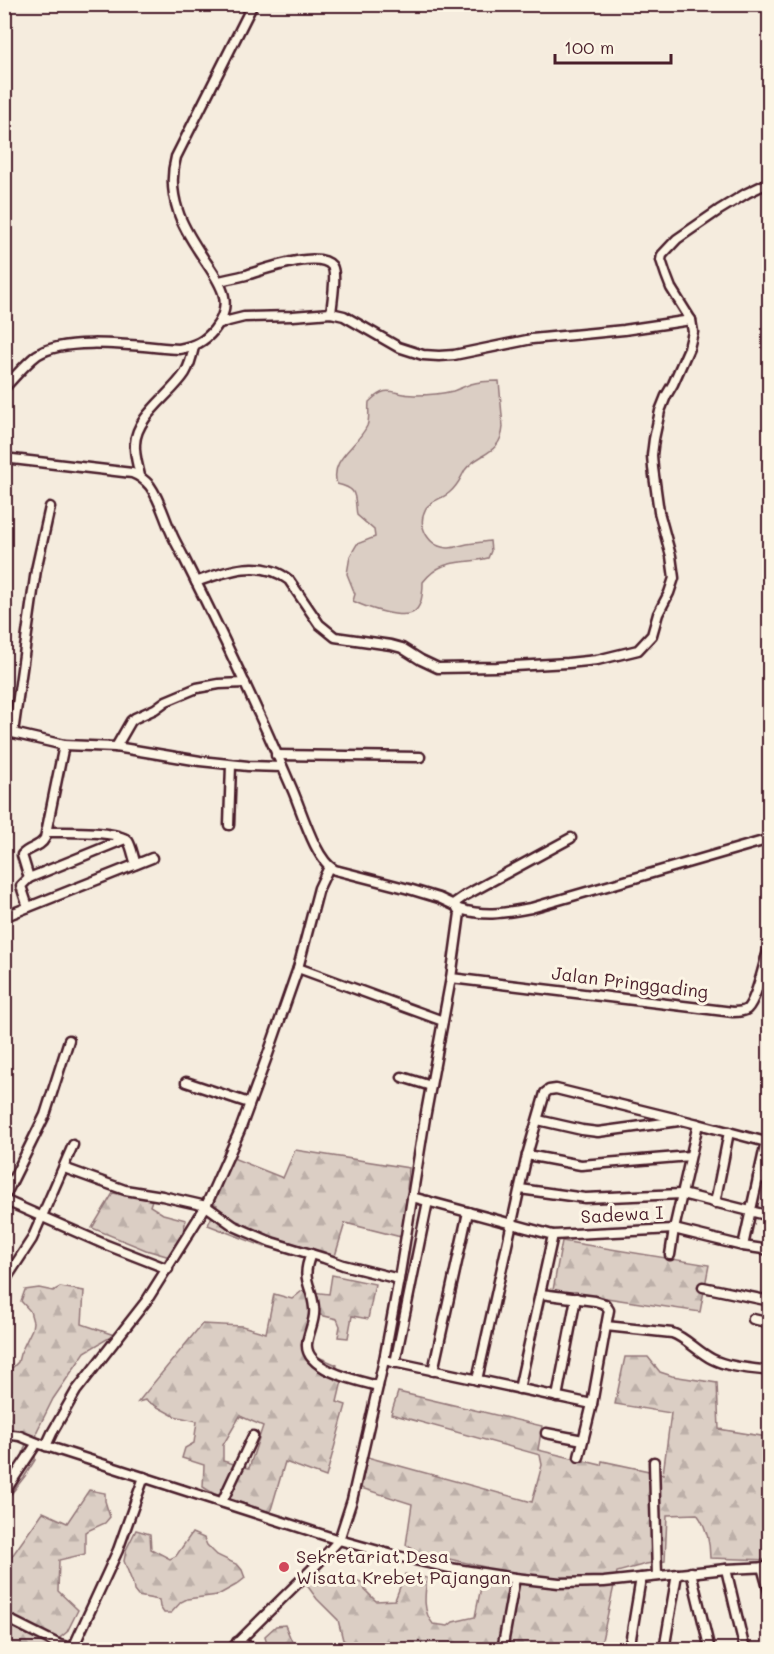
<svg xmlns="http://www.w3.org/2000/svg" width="774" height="1654" font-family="Mali,sans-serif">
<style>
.green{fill:#dbcec4;stroke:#927678;stroke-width:1.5}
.forest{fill:url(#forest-firs);stroke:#927678;stroke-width:1.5;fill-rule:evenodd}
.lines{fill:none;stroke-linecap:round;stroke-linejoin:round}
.minor-casing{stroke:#4a1f2b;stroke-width:13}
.minor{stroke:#fcf5e5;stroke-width:8}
.poi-dot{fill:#d1495b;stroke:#fcf5e5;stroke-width:2}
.labels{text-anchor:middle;stroke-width:6;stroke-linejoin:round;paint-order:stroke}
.street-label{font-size:18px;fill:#4a1f2b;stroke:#fcf5e5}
.poi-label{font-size:18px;fill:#4a1f2b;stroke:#fcf5e5;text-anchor:start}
</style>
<defs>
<pattern id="forest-firs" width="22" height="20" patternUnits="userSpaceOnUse" patternTransform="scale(1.5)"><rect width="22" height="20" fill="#dbcec4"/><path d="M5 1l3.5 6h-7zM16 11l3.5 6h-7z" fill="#bdb0a9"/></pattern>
</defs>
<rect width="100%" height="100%" fill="#f5ecde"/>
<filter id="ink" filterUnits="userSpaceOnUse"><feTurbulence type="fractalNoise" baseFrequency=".0167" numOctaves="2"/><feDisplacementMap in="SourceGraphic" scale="12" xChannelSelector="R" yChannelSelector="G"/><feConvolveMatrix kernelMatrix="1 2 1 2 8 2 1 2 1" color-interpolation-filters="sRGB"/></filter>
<g filter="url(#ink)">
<path class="green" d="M499 381 503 427C501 455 477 453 465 470 460 479 458 486 449 493 443 498 431 501 426 508 416 526 429 548 449 548 455 548 461 545 467 544 475 543 483 542 490 541L491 551 488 558C461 565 443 557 423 582 423 590 422 604 416 610 406 622 365 607 353 601L355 594 347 574 350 556 357 544 375 537 374 530 357 515C354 496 359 489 337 484 329 459 357 447 367 426 370 419 368 410 369 402 389 382 393 396 416 395 428 395 441 394 453 391 459 389 465 386 471 384 480 381 489 381 499 381Z"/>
<g class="forest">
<polygon points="295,1150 409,1168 407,1189 418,1193 409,1239 345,1223 335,1256 269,1236 265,1247 208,1225 217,1205 212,1203 233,1158 283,1178"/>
<polygon points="113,1193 152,1200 150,1206 163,1214 186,1220 182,1235 170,1257 146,1250 92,1228"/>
<polygon points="562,1241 709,1265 700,1312 553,1290"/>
<path d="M332 1275 375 1284 368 1319 352 1316 348 1338 338 1337 340 1326 337 1319 311 1313 302 1350 337 1365 335 1377 342 1381 337 1402 346 1405 326 1477 285 1462 270 1513 216 1495 203 1487 204 1465 182 1458 185 1448 194 1443 197 1421 174 1416 145 1400 138 1402 202 1324 242 1326 266 1333 274 1294 292 1299 302 1291 329 1294ZM240 1416 263 1426 249 1468 223 1461V1445Z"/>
<polygon points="60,1287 84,1291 82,1324 114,1335 85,1352 53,1399 37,1431 35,1460 25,1476 5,1502 5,1469 13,1473 20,1463 29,1434 4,1428 5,1369 13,1367 18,1362 20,1354 32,1329 33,1322 30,1311 21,1301 25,1290 39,1288 53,1291"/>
<path d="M625 1357H648L660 1372 672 1376 717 1383 719 1429 767 1437 770 1456 769 1560 710 1558C710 1542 706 1526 697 1514L667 1515 665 1561 646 1564 617 1572 600 1649H358L343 1640 338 1620 317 1599 306 1584 318 1570 340 1584 356 1580 363 1583 365 1590 376 1601 395 1600 405 1574 427 1578C425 1594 422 1611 433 1624L448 1626 453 1622 475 1617 485 1567 418 1552 406 1545 412 1504 361 1488 367 1457 532 1502 542 1465 540 1455 391 1414 398 1392 542 1426 538 1450 601 1465 602 1461 663 1474 671 1413 615 1404Z"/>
<polygon points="89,1490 105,1493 105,1501 110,1517 105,1523 85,1532 85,1554 59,1560 58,1591 78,1610 67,1632 46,1649 18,1649 9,1645 5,1645 5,1566 43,1512 67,1523"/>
<polygon points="136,1530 150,1534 151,1549 170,1559 176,1556 192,1533 204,1538 207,1545 217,1555 238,1565 242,1570 245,1578 236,1585 218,1595 187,1599 181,1602 171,1613 164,1613 160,1607 159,1600 138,1596 134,1591 133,1584 124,1561 126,1550"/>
<polygon points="285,1625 295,1649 268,1649 265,1636 276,1626"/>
</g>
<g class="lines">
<g class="minor-casing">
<g id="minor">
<path d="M219 281C228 279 238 277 246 275 263 270 319 249 332 266 337 274 332 303 331 313"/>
<polyline points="220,323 244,317 293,316 331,313 344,316 398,347 423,355 439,356 454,355 532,339 624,330 691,320"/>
<path d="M4 388C15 377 25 364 37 355 66 335 144 347 179 349 195 346 204 342 214 330 236 303 220 283 204 259 195 245 183 228 178 211 172 193 171 175 176 157L253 4"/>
<path d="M4 458 132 473C140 476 145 480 150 486 160 500 164 517 171 532 174 540 179 548 183 556 222 633 259 712 293 791 302 812 316 861 335 870L409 889 439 898 456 906 460 913 451 978 425 1118 399 1279 384 1360 352 1500 339 1540 320 1561 230 1650"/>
<path d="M140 476C138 466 134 454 135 444 136 416 171 395 185 373 190 365 192 356 194 347"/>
<path d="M196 582C226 571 261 558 289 580L319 624 335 637 391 645 402 648 421 660 438 668 497 667 568 663 597 660 638 650 652 635 658 614 669 593 674 578 671 556 659 512 653 468 652 455 654 439 660 411 666 396 673 384 689 348 693 332 691 320 671 288 666 275 661 260 662 255 677 239 719 210 747 193 770 182"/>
<path d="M4 731 64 745 45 838C40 848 28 847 22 855L29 878"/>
<polyline points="13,733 36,570 50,507"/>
<polyline points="64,745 116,747 200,761 248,766 282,767"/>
<polyline points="116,747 131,721 135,718 155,709 166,701 197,688 219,684 245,683"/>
<polyline points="276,755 420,757"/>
<polyline points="229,825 231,765"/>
<path d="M47 832C61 832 119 830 128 841 132 847 133 857 136 864"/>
<polyline points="453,904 466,895 571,838"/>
<polyline points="28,907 21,886 29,878 125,839"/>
<path d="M459 909C488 917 503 913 531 908L770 839"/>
<polyline points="6,916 152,858"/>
<polyline points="766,958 770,944"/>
<polyline points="298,968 443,1021"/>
<path d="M451 978 733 1012C738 1012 743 1012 747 1009 756 1000 762 971 766 958H770"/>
<polyline points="402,1077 431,1086"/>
<polyline points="186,1082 249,1103"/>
<polyline points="538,1120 582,1130 598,1132 679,1121"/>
<polyline points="527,1155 581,1165 690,1156"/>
<polyline points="64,1168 125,1190 162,1196 206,1206 234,1226 271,1242 324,1258 343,1265 399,1279"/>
<polyline points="758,1177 770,1180"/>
<polyline points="520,1189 585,1198 682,1194 770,1216"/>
<polyline points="412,1197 553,1235 674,1229 743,1246 770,1250"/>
<polyline points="4,1198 45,1115 69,1040"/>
<polyline points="4,1200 104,1244 168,1269"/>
<polyline points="715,1203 729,1132"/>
<polyline points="743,1246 766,1142"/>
<path d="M311 1254C300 1281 312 1284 314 1308 316 1320 308 1332 307 1344 305 1370 359 1381 378 1386"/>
<polyline points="670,1255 674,1229 698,1124 770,1143"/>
<polyline points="4,1282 32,1239 73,1145"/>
<polyline points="703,1287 770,1301"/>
<path d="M541 1294 595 1301 605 1304 609 1310 606 1326 672 1333C685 1337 698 1352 712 1359 730 1368 750 1368 770 1371"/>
<polyline points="753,1319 770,1323"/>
<polyline points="384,1360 592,1404"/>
<polyline points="395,1363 428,1201"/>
<polyline points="433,1371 468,1212"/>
<polyline points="477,1380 527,1155 545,1093 549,1090 556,1089 698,1124"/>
<polyline points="519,1389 553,1235"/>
<polyline points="557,1397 576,1298"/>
<polyline points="546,1433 583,1440"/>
<polyline points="4,1434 20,1436 37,1443 339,1540 393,1555 450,1568 515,1578 559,1583 604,1582 726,1569 770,1567"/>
<polyline points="46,1446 52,1433 76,1391 147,1300 206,1206 240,1130 268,1054 298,968 319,888 329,867"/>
<polyline points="579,1457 592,1404 606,1326"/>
<polyline points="654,1462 657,1576"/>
<polyline points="4,1493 37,1443"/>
<polyline points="222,1502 253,1436"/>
<polyline points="762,1567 770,1595"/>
<polyline points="726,1569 745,1650"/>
<polyline points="691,1572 710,1650"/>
<polyline points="4,1617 60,1645 81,1650"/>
<polyline points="237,1642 259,1650"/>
<polyline points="73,1648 118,1550 144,1477"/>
<polyline points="502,1650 515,1578"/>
<polyline points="629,1650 641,1578"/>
<polyline points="664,1650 677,1574"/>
</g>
</g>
<use href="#minor" class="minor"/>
</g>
</g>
<circle class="poi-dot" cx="284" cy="1567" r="6"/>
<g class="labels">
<g class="street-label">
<text transform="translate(630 983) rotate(7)" y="6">Jalan Pringgading</text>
<text transform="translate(622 1215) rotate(-3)" y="6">Sadewa I</text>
</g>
<g class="poi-label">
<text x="296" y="1563">Sekretariat Desa<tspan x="296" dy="21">Wisata Krebet Pajangan</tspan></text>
</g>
</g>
<rect width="774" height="1654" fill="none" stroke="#fcf5e5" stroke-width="24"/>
<rect x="12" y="12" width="750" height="1630" fill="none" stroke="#4a1f2b" stroke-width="2" filter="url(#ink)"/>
<path d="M555 54v9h116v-9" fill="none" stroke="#4a1f2b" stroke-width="3"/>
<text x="564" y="54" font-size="18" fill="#4a1f2b" stroke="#fcf5e5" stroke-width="4.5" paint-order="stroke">100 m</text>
</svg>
